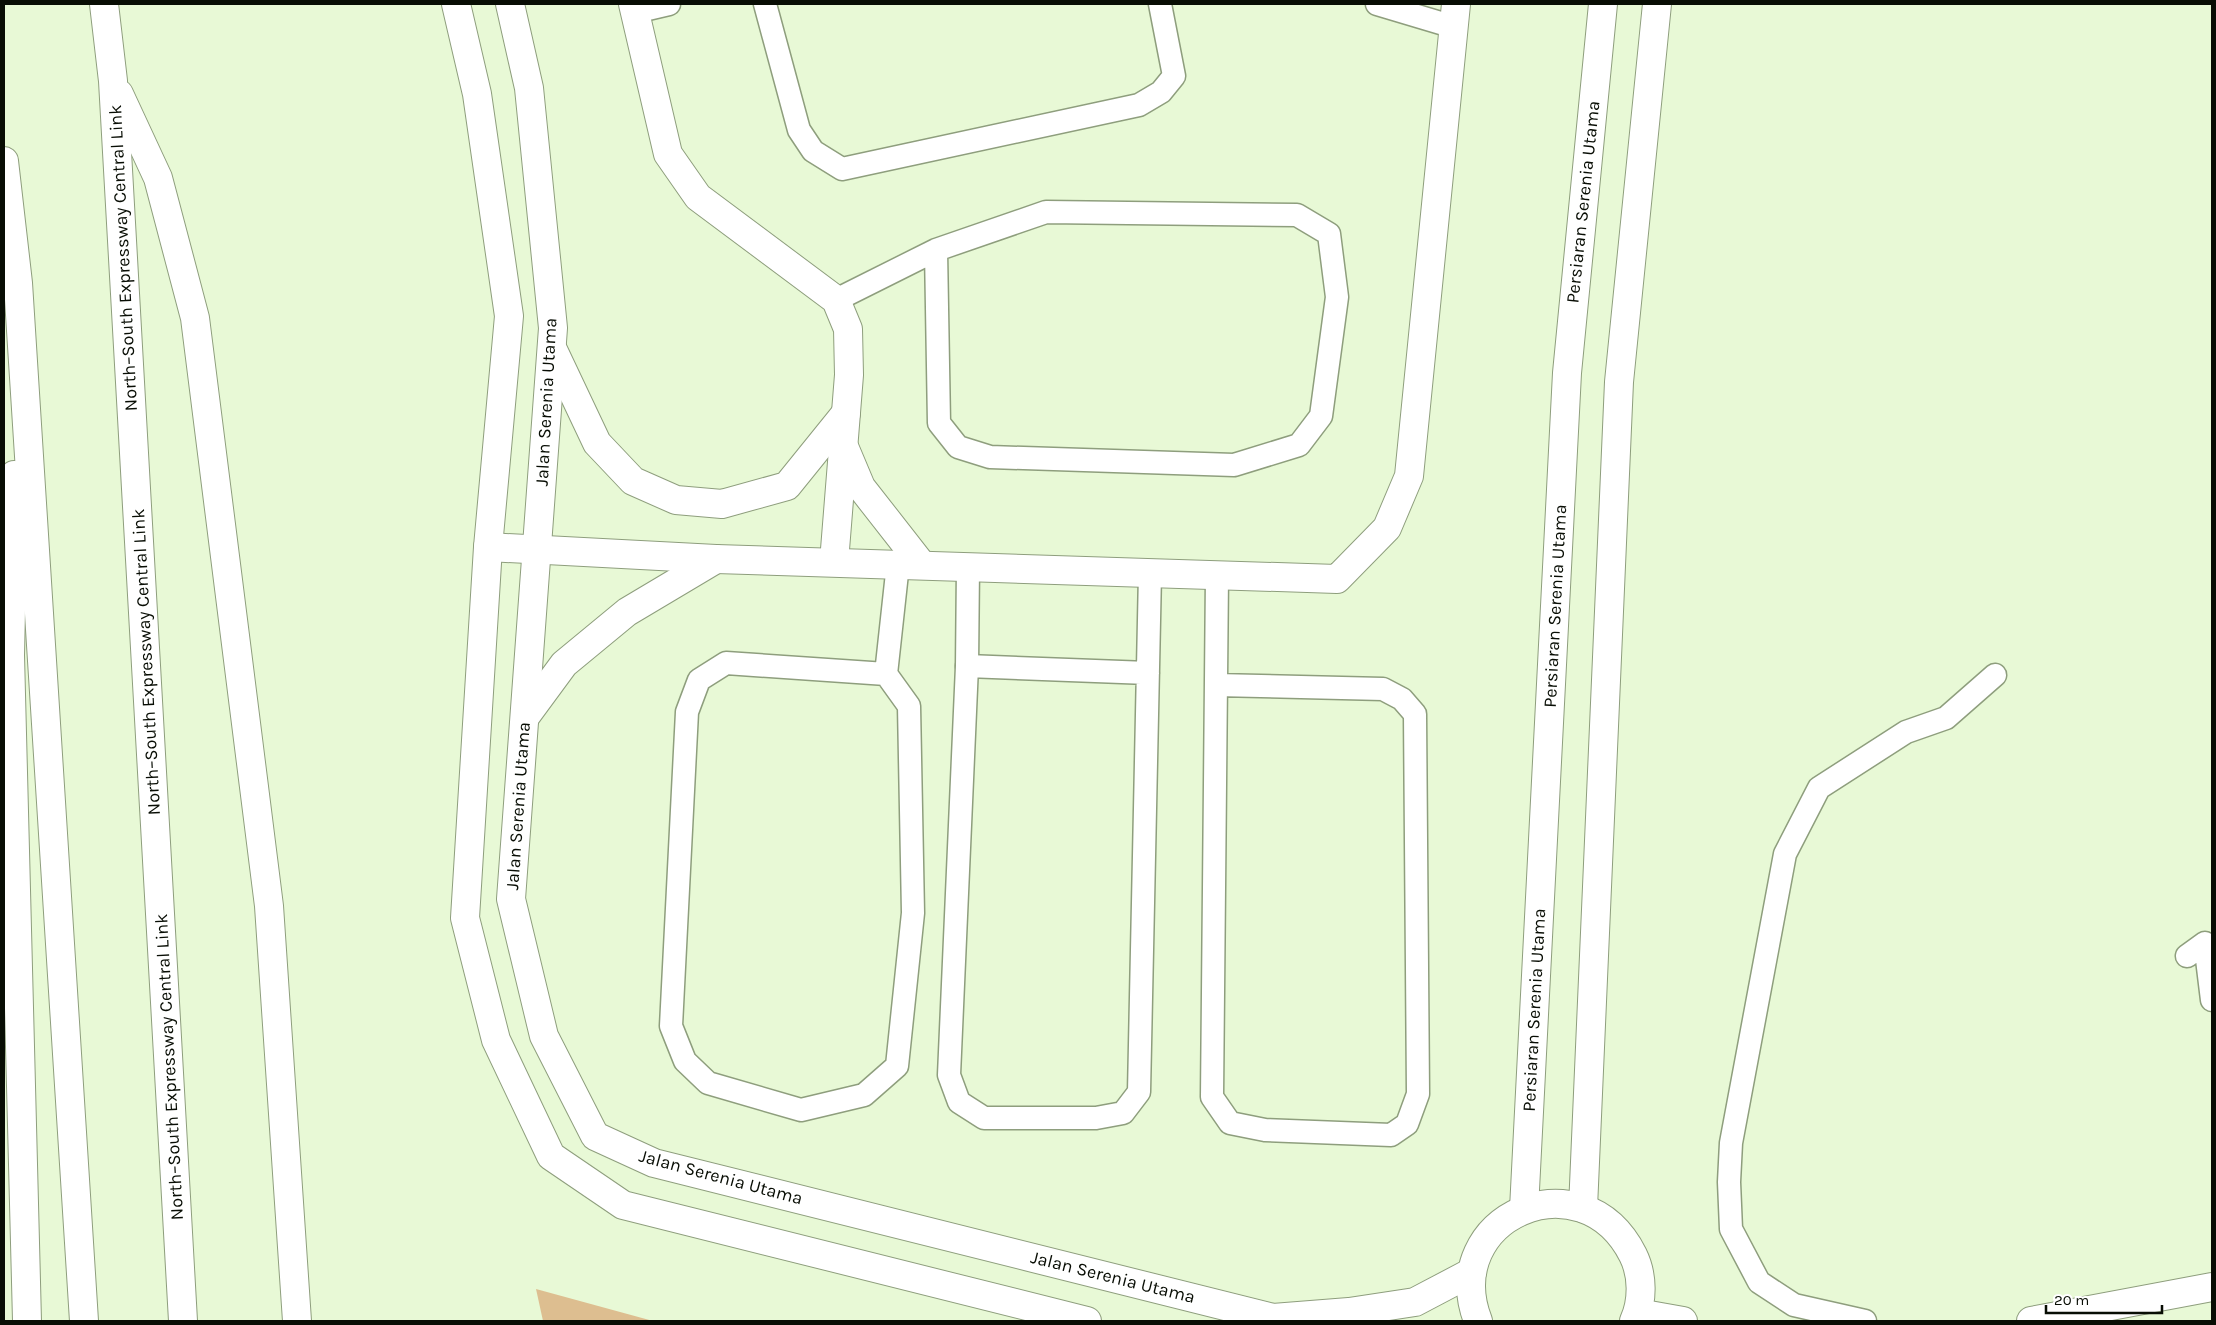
<svg xmlns="http://www.w3.org/2000/svg" width="2216" height="1325" font-family="Karla,sans-serif">
<style>
.green{fill:#ddbe90}
.lines{fill:none;stroke-linecap:round;stroke-linejoin:round}
.service-casing{stroke:#8e9e7d;stroke-width:25}
.minor-casing{stroke:#8e9e7d;stroke-width:30}
.tertiary-casing{stroke:#8e9e7d;stroke-width:30}
.motorway-casing{stroke:#8e9e7d;stroke-width:30}
.service{stroke:#fff;stroke-width:22}
.minor{stroke:#fff;stroke-width:28}
.tertiary{stroke:#fff;stroke-width:28}
.motorway{stroke:#fff;stroke-width:28}
.labels{text-anchor:middle;stroke-width:4;stroke-linejoin:round;paint-order:stroke}
.street-label{font-size:18px;fill:#080d04;stroke:#fff}
</style>
<rect width="100%" height="100%" fill="#e8f9d6"/>
<polygon class="green" points="536,1289 653,1321 543,1321"/>
<g class="lines">
<g class="service-casing">
<g id="service">
<polyline points="765,4 799,130 813,151 842,169 1139,105 1161,92 1174,76 1160,4"/>
<polyline points="1377,4 1454,27"/>
<polyline points="635,12 669,4"/>
<polyline points="836,300 936,250 1046,212 1297,215 1329,234 1337,297 1321,416 1299,445 1234,465 990,457 958,447 939,423 936,250"/>
<polyline points="967,666 968,566"/>
<polyline points="1148,673 967,666 949,1075 959,1102 984,1118 1096,1118 1123,1113 1139,1092 1150,573"/>
<polyline points="886,674 726,663 699,680 687,712 671,1026 685,1061 708,1083 801,1110 864,1095 897,1066 913,913 909,706 886,674 898,564"/>
<polyline points="1216,685 1383,689 1402,699 1415,714 1418,1094 1407,1124 1391,1135 1265,1130 1230,1123 1212,1097 1217,575"/>
<polyline points="2187,956 2205,943 2212,1000"/>
<polyline points="1865,1321 1794,1305 1759,1282 1731,1229 1729,1182 1731,1143 1785,854 1819,788 1906,732 1946,718 1995,675"/>
</g>
</g>
<g class="minor-casing">
<g id="minor">
<polyline points="456,4 477,94 509,316 488,547 465,918 496,1040 551,1156 623,1205 1087,1321"/>
<polyline points="510,4 529,88 553,328 511,899 544,1036 595,1136 654,1163 1273,1318 1349,1312 1415,1302 1472,1272"/>
<polyline points="633,4 668,154 698,197 836,300 848,329 849,375 834,562"/>
<polyline points="553,350 597,443 633,481 676,500 722,504 787,486 846,413"/>
<polyline points="845,449 861,487 922,565"/>
<polyline points="488,547 716,559 1337,579 1387,528 1409,476 1456,4"/>
<polyline points="525,717 564,664 627,612 716,559"/>
<polyline points="1638,1313 1683,1321"/>
<polyline points="2031,1321 2212,1287"/>
</g>
</g>
<g class="tertiary-casing">
<g id="tertiary">
<polyline points="1583,1208 1619,382 1657,4"/>
<polyline points="1524,1209 1567,373 1603,4"/>
<path d="M1478 1321C1438 1217 1582 1154 1633 1255 1643 1275 1643 1301 1634 1321"/>
</g>
</g>
<g class="motorway-casing">
<g id="motorway">
<polyline points="104,4 113,81 183,1321"/>
<polyline points="119,94 158,178 195,318 269,906 297,1321"/>
<polyline points="4,161 18,283 84,1321"/>
<polyline points="14,475 10,655 27,1321"/>
</g>
</g>
<use href="#service" class="service"/>
<use href="#minor" class="minor"/>
<use href="#tertiary" class="tertiary"/>
<use href="#motorway" class="motorway"/>
</g>
<g class="labels">
<g class="street-label">
<text transform="translate(1583 202) rotate(-84)" y="6">Persiaran Serenia Utama</text>
<text transform="translate(123 258) rotate(-93)" y="6">North–South Expressway Central Link</text>
<text transform="translate(546 402) rotate(-87)" y="6">Jalan Serenia Utama</text>
<text transform="translate(1555 606) rotate(-87)" y="6">Persiaran Serenia Utama</text>
<text transform="translate(146 662) rotate(-93)" y="6">North–South Expressway Central Link</text>
<text transform="translate(518 806) rotate(-86)" y="6">Jalan Serenia Utama</text>
<text transform="translate(1534 1010) rotate(-87)" y="6">Persiaran Serenia Utama</text>
<text transform="translate(169 1067) rotate(-93)" y="6">North–South Expressway Central Link</text>
<text transform="translate(721 1177) rotate(15)" y="6">Jalan Serenia Utama</text>
<text transform="translate(1113 1277) rotate(14)" y="6">Jalan Serenia Utama</text>
</g>
</g>
<rect width="2216" height="1325" fill="none" stroke="#080d04" stroke-width="10"/>
<path d="M2046 1305v8h116v-8" fill="none" stroke="#080d04" stroke-width="2.5"/>
<text x="2054" y="1305" font-size="15" fill="#080d04" stroke="#ffffff" stroke-width="4" paint-order="stroke">20 m</text>
</svg>
